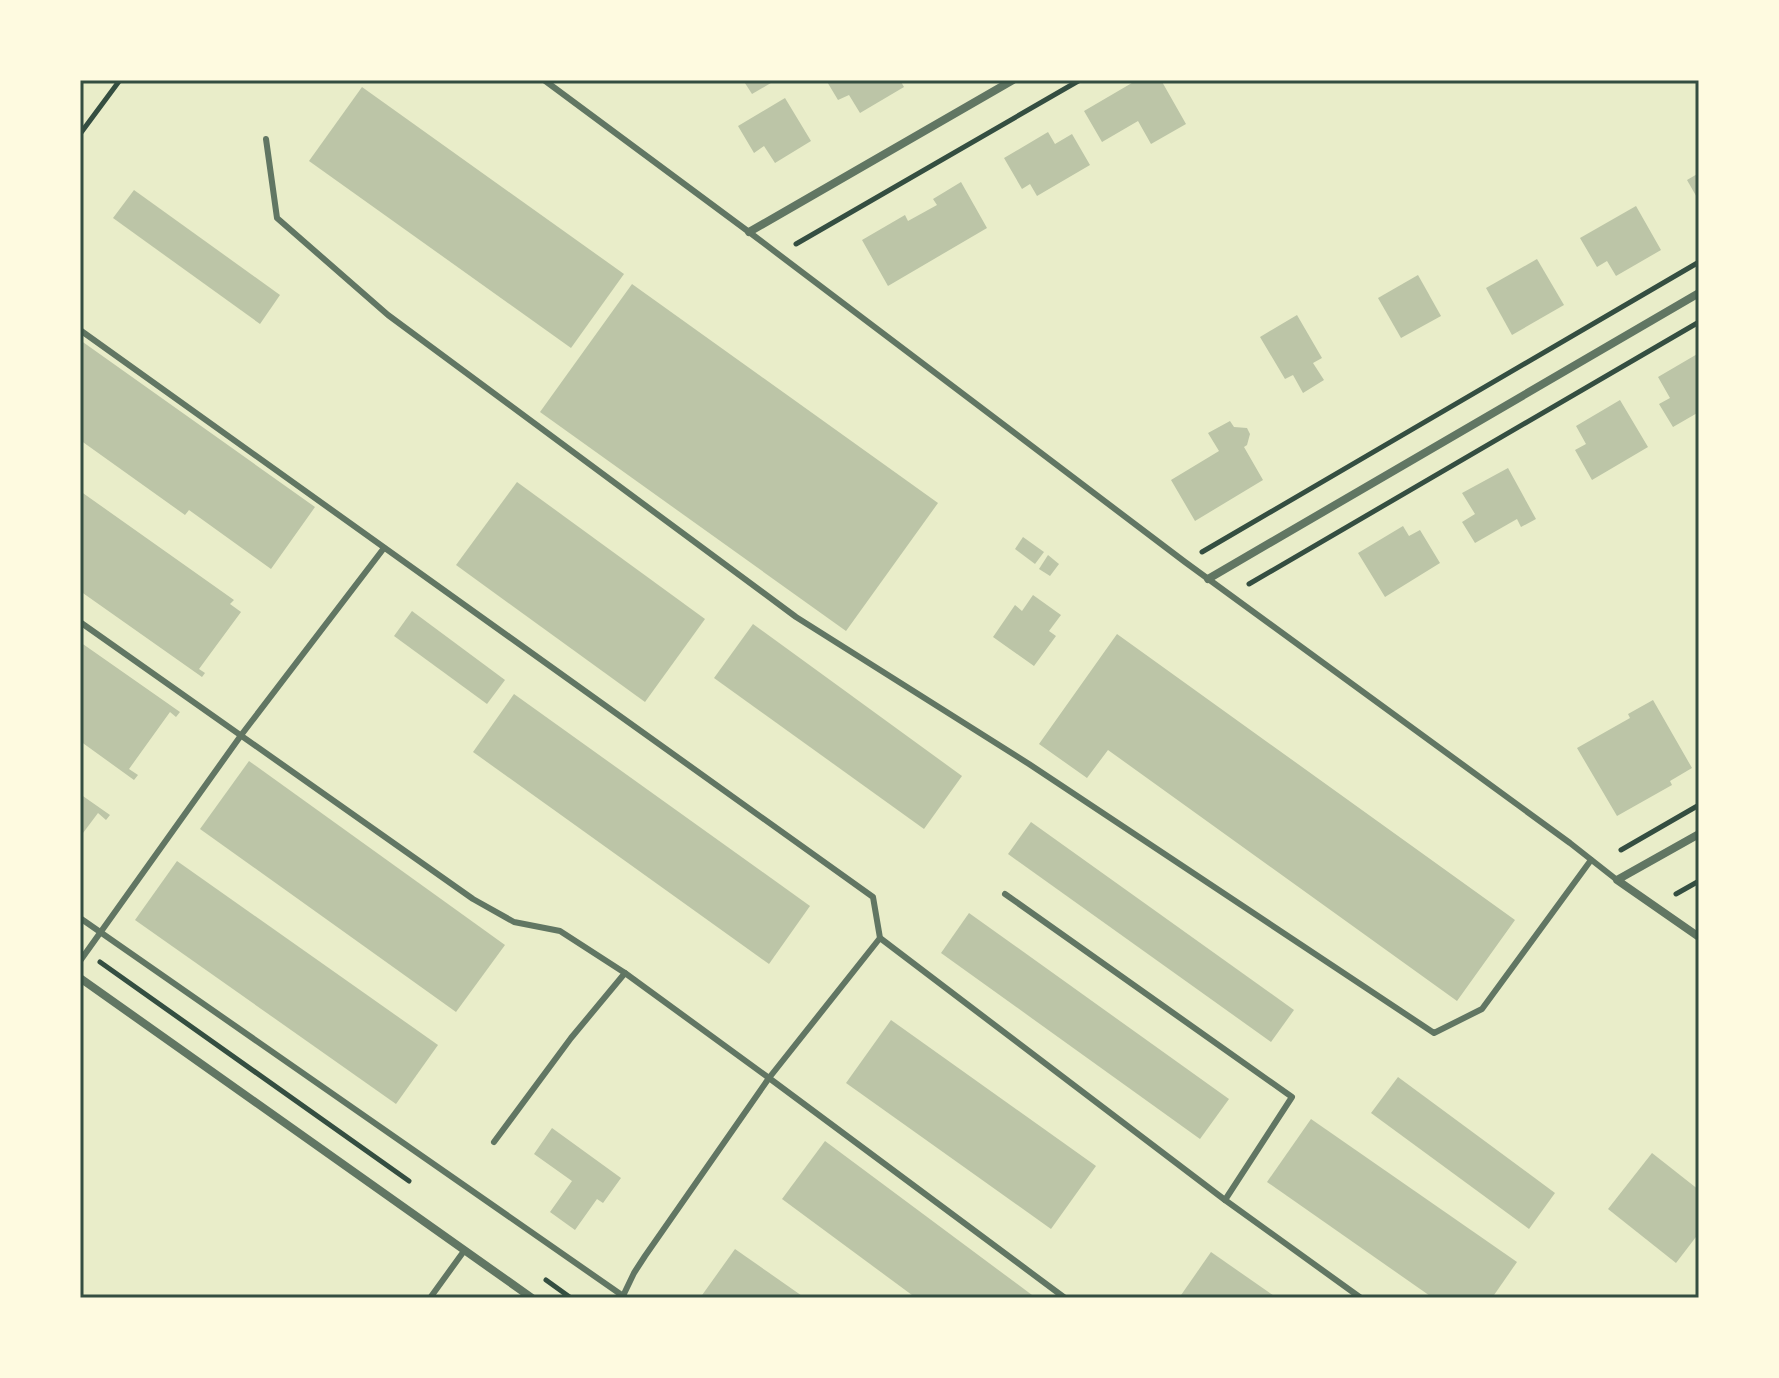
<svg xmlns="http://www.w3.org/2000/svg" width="1779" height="1378" font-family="Spectral,serif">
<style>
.building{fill:#bcc5a7}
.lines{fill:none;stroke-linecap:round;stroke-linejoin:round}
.path{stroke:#344e41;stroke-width:5}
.service{stroke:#617663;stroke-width:6}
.minor{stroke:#617663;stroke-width:8}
.neatline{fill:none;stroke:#344e41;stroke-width:3}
</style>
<rect width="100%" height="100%" fill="#e9edc9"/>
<g class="building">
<polygon points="743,80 776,80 752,94"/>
<polygon points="826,80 900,80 904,87 860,113 849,95 838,100"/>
<polygon points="1137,80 1161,80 1186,124 1151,144 1138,121 1102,142 1084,111"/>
<polygon points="362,87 624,274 571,348 309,161"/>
<polygon points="785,98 811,141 775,163 764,146 754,153 738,126"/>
<polygon points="1048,132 1055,144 1072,134 1090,165 1037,196 1030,184 1022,189 1004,158"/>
<polygon points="1699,173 1699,201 1687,180"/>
<polygon points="961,182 987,228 888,286 862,240 905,215 908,221 937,205 933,199"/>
<polygon points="134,190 280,295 260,324 113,218"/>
<polygon points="1636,206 1661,250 1616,276 1607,261 1597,267 1580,238"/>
<polygon points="1537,259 1564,305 1512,335 1486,288"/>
<polygon points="1418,275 1441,316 1401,338 1378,298"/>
<polygon points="632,284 938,503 846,631 540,412"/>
<polygon points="1297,315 1322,358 1313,363 1324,380 1303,393 1293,375 1285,379 1260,337"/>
<polygon points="80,340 315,507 271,569 189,510 185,515 80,440"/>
<polygon points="1699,353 1699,412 1673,427 1659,404 1670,398 1658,377"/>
<polygon points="1620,400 1648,447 1592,480 1575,450 1586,444 1576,426"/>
<polygon points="1230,421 1234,427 1247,428 1250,434 1247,445 1244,447 1263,480 1195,521 1171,480 1219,451 1208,433"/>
<polygon points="1508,468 1536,519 1521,527 1517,519 1475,543 1462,522 1475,514 1462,493"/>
<polygon points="517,482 705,619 645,702 456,565"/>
<polygon points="80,491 234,600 230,604 241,612 199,669 205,673 202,677 80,591"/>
<polygon points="1403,526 1409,536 1420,530 1440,563 1385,597 1358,553"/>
<polygon points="1023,537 1044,552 1035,564 1015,549"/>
<polygon points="1048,555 1059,564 1050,576 1039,569"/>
<polygon points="1033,595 1061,615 1049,631 1056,636 1034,666 993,637 1015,605 1022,611"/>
<polygon points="412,611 505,680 487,704 394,636"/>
<polygon points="753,624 962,776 924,829 714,678"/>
<polygon points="1117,634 1515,920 1457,1001 1108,750 1087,778 1039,744"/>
<polygon points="80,642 180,712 176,717 170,712 129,769 138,775 134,780 80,741"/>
<polygon points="514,694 810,906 769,964 473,752"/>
<polygon points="1653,700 1692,768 1670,781 1672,785 1617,816 1577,748 1630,718 1628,714"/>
<polygon points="249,761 505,945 456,1012 200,829"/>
<polygon points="80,794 110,815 106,820 98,813 80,837"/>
<polygon points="1031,822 1294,1010 1271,1042 1008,854"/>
<polygon points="177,861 438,1045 396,1104 135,920"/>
<polygon points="969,913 1229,1099 1200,1139 941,953"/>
<polygon points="891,1020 1096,1166 1051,1229 846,1083"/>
<polygon points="1398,1077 1555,1193 1529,1229 1371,1113"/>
<polygon points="1311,1119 1517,1262 1492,1298 1433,1298 1267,1182"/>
<polygon points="552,1128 621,1178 603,1203 597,1199 575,1230 550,1212 572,1181 534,1154"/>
<polygon points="825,1141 1036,1298 916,1298 782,1199"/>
<polygon points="1652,1153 1699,1190 1699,1233 1676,1263 1608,1209"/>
<polygon points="735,1249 805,1298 700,1298"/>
<polygon points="1211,1252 1277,1298 1179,1298"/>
</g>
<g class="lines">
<g class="path">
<polyline points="80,134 120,80"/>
<polyline points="796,244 1080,80"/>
<polyline points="1202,552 1699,262"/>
<polyline points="1249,584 1699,322"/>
<polyline points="1621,850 1699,805"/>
<polyline points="1676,894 1699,881"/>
<polyline points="100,962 409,1181"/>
<polyline points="546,1280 571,1298"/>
</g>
<g class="service">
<polyline points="544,80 749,232 1185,562 1570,843 1617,880"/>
<polyline points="266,139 277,218 388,315 796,617 1029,764 1434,1033 1482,1009 1591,860"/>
<polyline points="80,330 873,897 880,938 1225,1200"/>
<polyline points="80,622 473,899 514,922 560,931 625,973"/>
<polyline points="1005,894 1292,1097 1225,1200 1361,1298"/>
<polyline points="80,918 626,1298"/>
<polyline points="880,938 769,1078 1065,1298"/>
<polyline points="80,961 242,734 384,548"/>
<polyline points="494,1142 571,1038 625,973 769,1078 645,1256 634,1273 622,1298"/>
<polyline points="430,1298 464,1251"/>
</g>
<g class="minor">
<polyline points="749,232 1013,80"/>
<polyline points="1208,579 1699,293"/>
<polyline points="1699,834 1617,880 1699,937"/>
<polyline points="80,978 532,1298"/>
</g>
</g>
<rect width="1779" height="1378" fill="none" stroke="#fefae0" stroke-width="164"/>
<rect x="82" y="82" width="1615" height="1214" class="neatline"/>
</svg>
